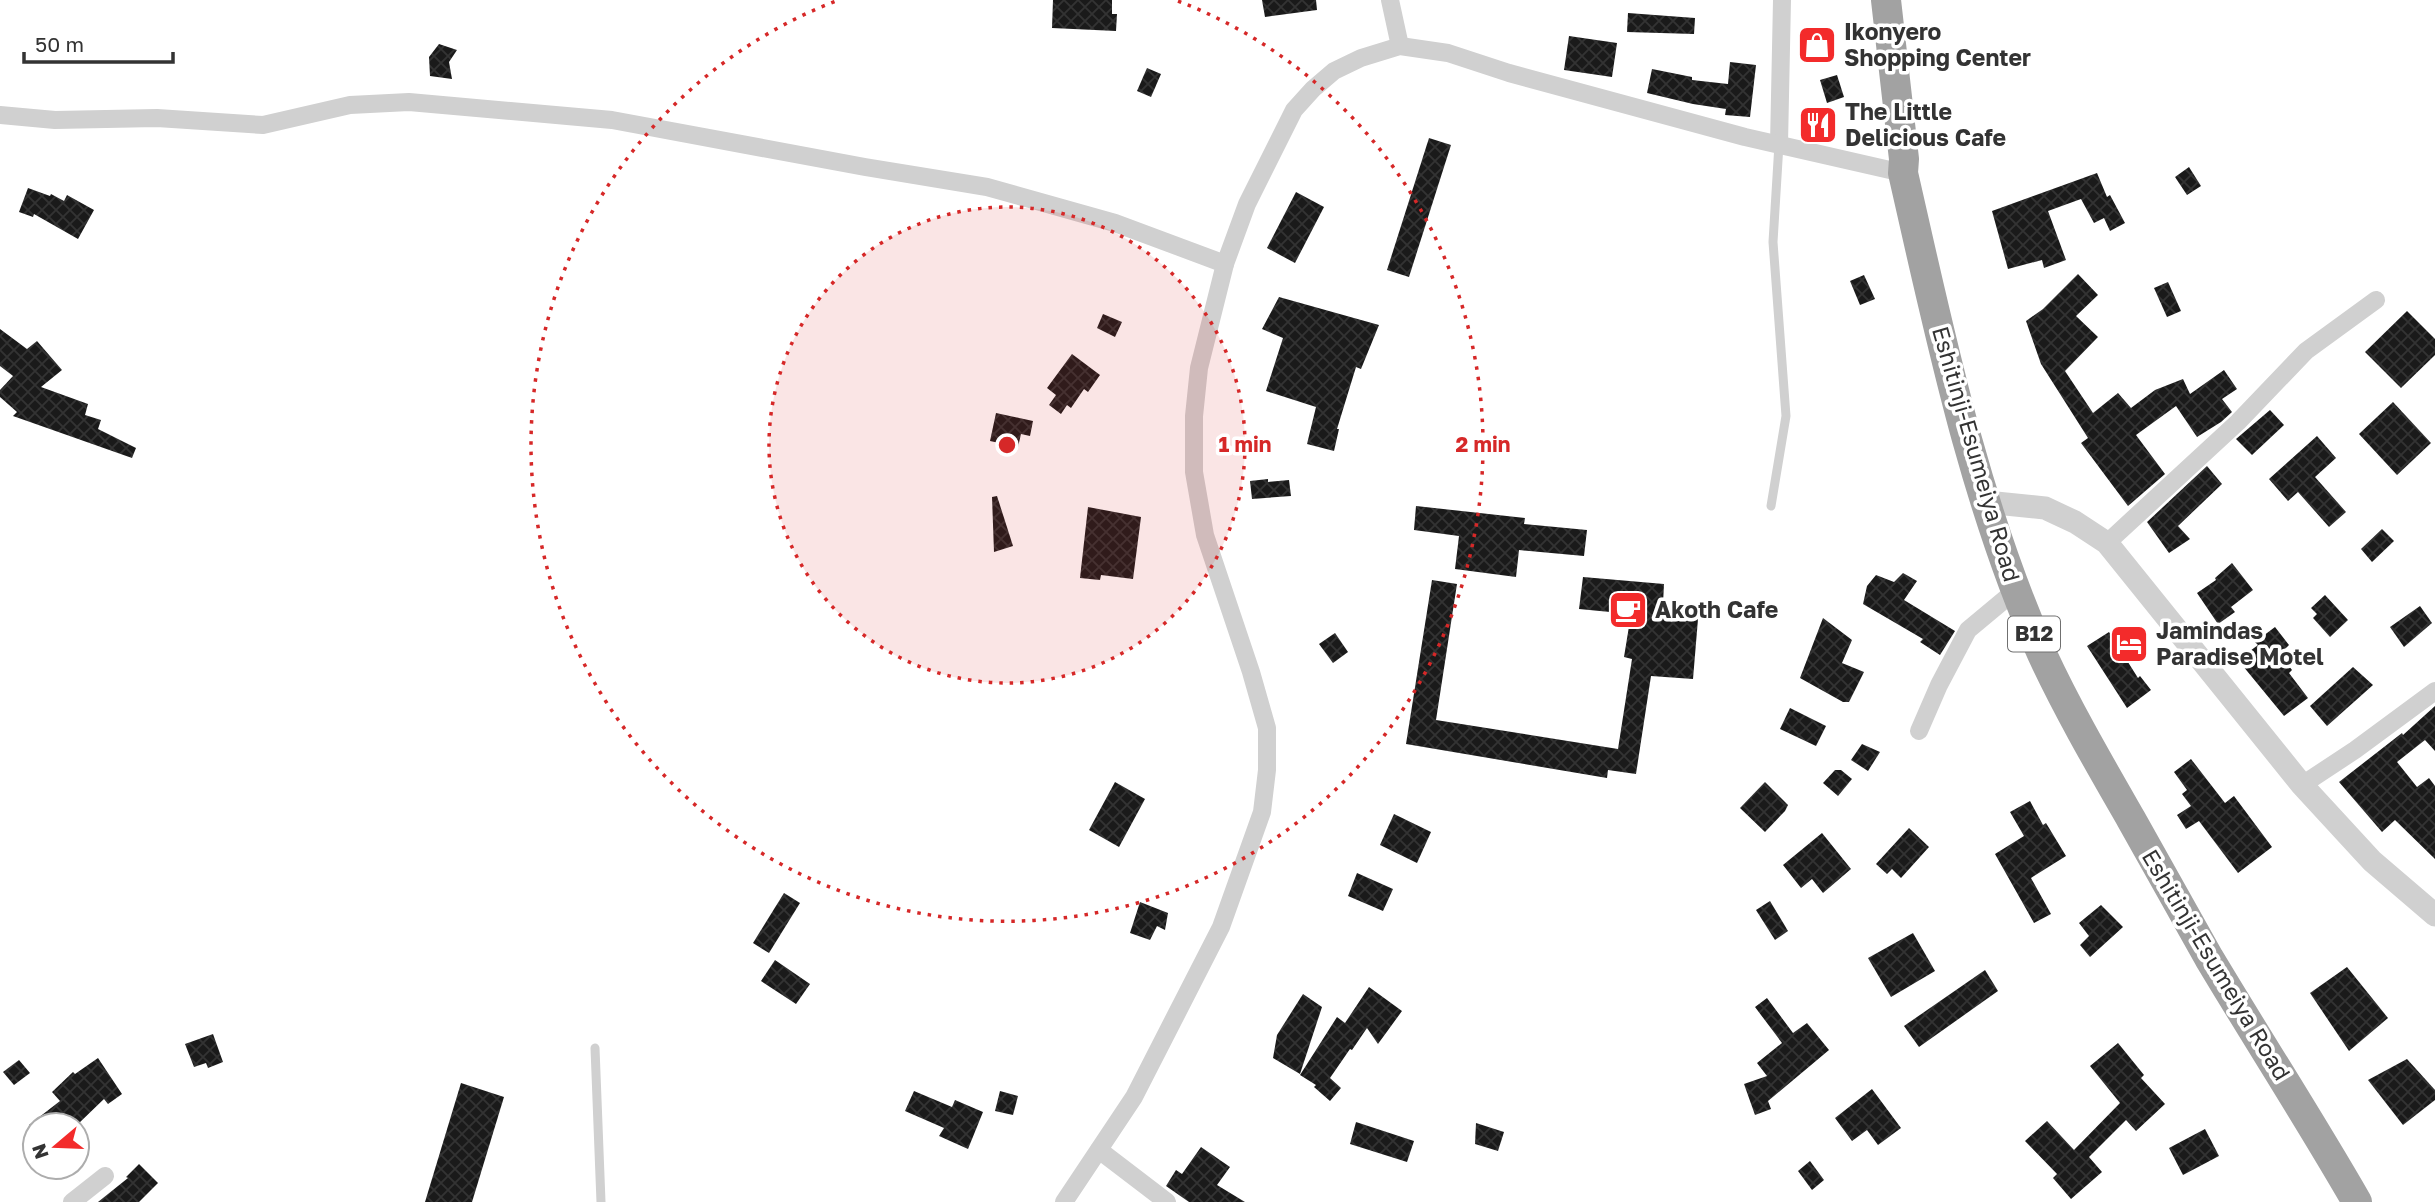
<svg xmlns="http://www.w3.org/2000/svg" width="2435" height="1202" font-family="'Golos Text',sans-serif">
<style>
.building{fill:url(#building-cross-hatch)}
.lines{fill:none;stroke-linecap:round;stroke-linejoin:round}
.service{stroke:#d0d0d0;stroke-width:9}
.minor{stroke:#d0d0d0;stroke-width:18}
.tertiary{stroke:#d0d0d0;stroke-width:23}
.trunk{stroke:#a2a2a2;stroke-width:30}
.ring{fill:none;stroke:#d62828;stroke-width:3.5;stroke-dasharray:3.5 7}
.labels{text-anchor:middle;stroke-width:7;stroke-linejoin:round;paint-order:stroke}
.shield{fill:#fff;stroke:#707070;stroke-width:2}
.shield-label{font-size:21px;font-weight:bold;fill:#333}
.poi-label{font-size:23px;font-weight:bold;fill:#333;stroke:#fff;text-anchor:start}
.street-label{font-size:23px;fill:#333;stroke:#fff}
.centre{fill:#d62828;stroke:#fff;stroke-width:3.5}
.ring-label{font-size:21px;text-anchor:middle;font-weight:bold;fill:#d62828;stroke:#fff;stroke-width:7;stroke-linejoin:round;paint-order:stroke}
</style>
<defs>
<pattern id="building-cross-hatch" width="8" height="8" patternUnits="userSpaceOnUse" patternTransform="scale(1.75)"><rect width="8" height="8" fill="#1a1a1a"/><path d="M0 0l8 8M0 8l8-8" fill="none" stroke="#333"/></pattern>
</defs>
<rect width="100%" height="100%" fill="#fff"/>
<g class="building">
<polygon points="1053,0 1112,0 1112,14 1117,14 1116,31 1052,28"/>
<polygon points="1262,0 1316,0 1317,10 1265,17"/>
<polygon points="1628,13 1695,18 1694,34 1627,32"/>
<polygon points="1569,36 1617,43 1612,77 1564,70"/>
<polygon points="439,44 457,50 449,62 452,79 430,76 429,57"/>
<polygon points="1730,62 1756,65 1750,117 1725,115 1726,109 1693,104 1647,93 1652,69 1692,77 1692,80 1728,84"/>
<polygon points="1147,68 1161,74 1151,97 1137,91"/>
<polygon points="1837,75 1844,97 1827,103 1820,80"/>
<polygon points="1429,138 1451,145 1409,277 1387,270"/>
<polygon points="2189,167 2201,186 2187,195 2175,177"/>
<polygon points="2097,173 2107,197 2110,195 2125,223 2110,231 2104,218 2094,223 2081,199 2048,211 2066,260 2044,268 2042,260 2008,269 1992,211"/>
<polygon points="28,188 50,196 51,194 64,201 67,195 94,210 78,239 34,214 33,217 19,212"/>
<polygon points="1296,192 1324,207 1295,263 1267,248"/>
<polygon points="2078,274 2098,295 2076,316 2098,337 2065,371 2093,413 2118,393 2131,408 2155,390 2183,379 2190,394 2224,370 2237,389 2222,399 2232,412 2221,422 2197,437 2176,406 2136,435 2165,474 2128,506 2081,443 2088,438 2041,364 2026,321 2043,309"/>
<polygon points="1864,275 1875,299 1860,305 1850,281"/>
<polygon points="2168,282 2181,311 2167,317 2154,288"/>
<polygon points="1279,297 1379,325 1361,369 1356,367 1337,429 1339,429 1334,451 1307,444 1316,407 1266,391 1283,338 1262,329"/>
<polygon points="2407,311 2435,339 2435,355 2401,388 2365,352"/>
<polygon points="1103,314 1122,322 1115,337 1097,328"/>
<polygon points="0,329 27,349 37,341 62,370 41,387 88,404 85,415 101,420 98,429 136,448 132,458 13,416 17,412 0,397 0,390 13,376 0,366"/>
<polygon points="1072,354 1100,375 1088,392 1084,389 1071,408 1067,405 1061,414 1049,405 1056,395 1047,388"/>
<polygon points="2393,402 2431,443 2397,475 2359,434"/>
<polygon points="2270,410 2284,425 2252,455 2236,439"/>
<polygon points="996,413 1033,421 1030,436 1021,434 1018,447 990,441"/>
<polygon points="2317,436 2336,458 2315,477 2346,512 2329,527 2298,492 2288,501 2269,479"/>
<polygon points="2207,466 2222,484 2178,526 2190,539 2169,553 2147,522"/>
<polygon points="1268,479 1268,482 1289,480 1291,496 1252,499 1250,481"/>
<polygon points="997,496 1013,546 994,552 992,497"/>
<polygon points="1416,506 1525,518 1524,524 1587,530 1584,556 1519,550 1516,577 1455,569 1459,536 1414,530"/>
<polygon points="1088,507 1141,517 1133,579 1101,575 1100,580 1080,578"/>
<polygon points="2382,529 2394,541 2372,562 2361,549"/>
<polygon points="2232,563 2253,590 2231,607 2235,612 2218,624 2197,593 2216,580 2215,578"/>
<polygon points="1903,573 1917,581 1904,600 1955,631 1940,655 1920,642 1923,639 1863,604 1867,586 1876,575 1894,582"/>
<polygon points="1583,577 1664,584 1663,604 1699,607 1693,679 1651,676 1636,774 1608,770 1607,778 1406,744 1432,580 1457,584 1436,720 1618,749 1632,659 1624,657 1631,614 1579,609"/>
<polygon points="2325,595 2348,620 2330,637 2313,618 2317,614 2311,608"/>
<polygon points="2420,606 2432,623 2404,647 2390,627"/>
<polygon points="1823,618 1852,640 1842,663 1864,672 1849,702 1843,702 1800,678"/>
<polygon points="2275,627 2289,645 2280,654 2292,670 2289,673 2308,698 2284,716 2238,660 2258,645 2255,642"/>
<polygon points="2109,632 2138,678 2140,676 2151,690 2127,708 2087,646"/>
<polygon points="1335,633 1348,652 1333,663 1319,644"/>
<polygon points="2353,667 2373,685 2327,726 2310,706"/>
<polygon points="2435,706 2435,751 2425,740 2397,762 2417,787 2429,778 2435,786 2435,859 2395,820 2382,832 2339,782 2402,733 2403,735"/>
<polygon points="1790,708 1826,726 1816,746 1780,729"/>
<polygon points="1862,744 1880,752 1868,771 1851,760"/>
<polygon points="2191,759 2225,803 2234,796 2272,847 2238,873 2199,821 2186,829 2177,815 2191,806 2182,794 2187,790 2174,772"/>
<polygon points="1835,770 1841,770 1852,779 1838,796 1823,783"/>
<polygon points="1115,782 1145,799 1119,847 1089,830"/>
<polygon points="1765,782 1788,805 1785,811 1765,832 1740,808"/>
<polygon points="2030,801 2043,825 2046,823 2066,856 2031,878 2051,914 2034,923 1995,854 2024,836 2010,812"/>
<polygon points="1394,814 1431,832 1417,863 1380,845"/>
<polygon points="1909,828 1929,847 1901,878 1892,869 1887,874 1876,864"/>
<polygon points="1822,833 1851,869 1823,893 1812,879 1801,888 1783,865"/>
<polygon points="1357,873 1393,889 1383,911 1348,896"/>
<polygon points="784,893 800,903 769,953 753,943"/>
<polygon points="1770,901 1788,931 1775,940 1756,910"/>
<polygon points="1140,902 1168,913 1165,930 1157,926 1150,940 1130,933"/>
<polygon points="2101,905 2123,927 2090,957 2080,945 2089,936 2079,923"/>
<polygon points="1913,933 1935,971 1891,997 1868,958"/>
<polygon points="775,960 810,984 796,1004 761,981"/>
<polygon points="2347,967 2388,1018 2349,1051 2310,993"/>
<polygon points="1985,970 1998,991 1919,1047 1904,1026"/>
<polygon points="1369,987 1402,1011 1378,1044 1367,1028 1352,1050 1350,1049 1330,1078 1341,1088 1330,1101 1314,1087 1316,1085 1300,1075 1337,1017 1345,1023"/>
<polygon points="1303,994 1322,1007 1300,1074 1273,1058 1277,1035"/>
<polygon points="1767,998 1793,1033 1807,1023 1829,1050 1768,1101 1771,1109 1755,1115 1744,1084 1767,1076 1757,1063 1782,1043 1755,1007"/>
<polygon points="213,1034 223,1062 208,1068 206,1063 194,1067 185,1044"/>
<polygon points="2118,1043 2144,1075 2141,1078 2165,1104 2136,1131 2126,1120 2089,1157 2102,1172 2071,1199 2053,1178 2057,1174 2025,1141 2047,1121 2074,1150 2120,1103 2090,1066"/>
<polygon points="98,1058 122,1094 108,1104 104,1099 77,1125 29,1125 60,1101 52,1092 73,1072 75,1074"/>
<polygon points="2407,1059 2435,1090 2435,1100 2403,1125 2368,1080"/>
<polygon points="19,1060 30,1073 14,1085 3,1072"/>
<polygon points="461,1083 504,1097 472,1202 425,1202"/>
<polygon points="1872,1089 1901,1128 1878,1145 1867,1130 1852,1141 1835,1118"/>
<polygon points="914,1091 952,1107 955,1100 983,1112 968,1149 939,1136 944,1128 905,1111"/>
<polygon points="1000,1091 1018,1096 1013,1115 995,1111"/>
<polygon points="1356,1122 1414,1141 1407,1162 1350,1144"/>
<polygon points="1476,1123 1504,1132 1498,1151 1475,1144"/>
<polygon points="2205,1129 2219,1156 2183,1175 2169,1148"/>
<polygon points="1201,1147 1230,1167 1217,1185 1245,1202 1189,1202 1166,1186 1176,1170 1182,1174"/>
<polygon points="1810,1161 1824,1180 1812,1190 1798,1171"/>
<polygon points="139,1164 158,1183 139,1202 98,1202 128,1178 126,1177"/>
</g>
<g class="lines">
<g class="service">
<polyline points="1771,506 1786,416 1773,242 1779,144"/>
<polyline points="595,1048 601,1202"/>
</g>
<g class="minor">
<polyline points="1390,0 1400,46"/>
<polyline points="0,115 55,120 157,118 263,125 350,105 409,102 612,120 865,167 987,187 1115,223 1225,264"/>
<polyline points="1779,144 1782,0"/>
<polyline points="2107,543 2238,422 2306,351 2376,300"/>
<polyline points="1919,731 1939,685 1968,630 2016,590"/>
<polyline points="2302,785 2355,750 2435,691"/>
<polyline points="1099,1150 1167,1202"/>
<polyline points="72,1202 105,1176"/>
<polyline points="1064,1202 1134,1097 1221,927 1262,812 1267,770 1267,728 1251,672 1205,535 1194,472 1194,416 1199,368 1225,264 1247,204 1294,110 1313,89 1334,71 1361,58 1400,46 1448,53 1509,73 1745,137 1903,173"/>
</g>
<polyline class="tertiary" points="1986,502 2045,508 2075,522 2107,543 2302,785 2372,861 2435,915"/>
<path class="trunk" d="M1886 0 1904 159 1903 173C1940 335 1974 501 2042 654 2068 710 2100 765 2131 819 2157 866 2183 912 2209 958 2258 1040 2310 1120 2357 1202"/>
</g>
<circle cx="1007" cy="445" r="238" fill="#d62828" fill-opacity=".12"/>
<g class="ring">
<circle cx="1007" cy="445" r="238"/>
<path d="M1178 1A476 476 0 1 1 836 1"/>
</g>
<defs>
<g id="shop-square" transform="scale(2.0125)"><rect x="-9" y="-9" width="18" height="18" rx="4" fill="#f32b2b" stroke="#fff"/><path d="M-5-2.5h2.3a2.7 3.5 0 0 1 5.4 0H5L5.5 6h-11ZM-1.5-2.5h3a1.5 2.3 0 0 0-3 0Z" fill="#fff"/></g>
<g id="restaurant-square" transform="scale(2.0125)"><rect x="-9" y="-9" width="18" height="18" rx="4" fill="#f32b2b" stroke="#fff"/><path d="M-5-6h1v4h1v-4h1v4h1v-4h1v5L-1.5 .5V6h-2V.5L-5-1ZM5-6V6H3V1.5H1.5Q1.5-4 5-6Z" fill="#fff"/></g>
<g id="cafe-square" transform="scale(2.0125)"><rect x="-9" y="-9" width="18" height="18" rx="4" fill="#f32b2b" stroke="#fff"/><path d="M-5.5-4.5H6V0H3Q3 3.5 0 3.5H-2.5Q-5.5 3.5-5.5 0ZM3-3.2v2h1.7v-2ZM-6 4.5H4V6H-6Z" fill="#fff"/></g>
<g id="hotel-square" transform="scale(2.0125)"><rect x="-9" y="-9" width="18" height="18" rx="4" fill="#f32b2b" stroke="#fff"/><path d="M-6-4.5h1.5V1H6V5H4.5V3h-9V5H-6ZM-4 0a1.8 1.8 0 1 1 3.6 0ZM.5 0V-2.5h3Q6-2.5 6 0Z" fill="#fff"/></g>
</defs>
<g fill-rule="evenodd">
<use href="#shop-square" x="1817" y="45"/>
<use href="#restaurant-square" x="1818" y="125"/>
<use href="#cafe-square" x="1628" y="610"/>
<use href="#hotel-square" x="2129" y="644"/>
</g>
<g class="labels">
<rect class="shield" x="2008" y="616.5" width="52" height="35" rx="5"/>
<g class="shield-label">
<text x="2034" y="641">B12</text>
</g>
<g class="poi-label">
<text x="1844" y="40">Ikonyero<tspan x="1844" dy="26">Shopping Center</tspan></text>
<text x="1845" y="120">The Little<tspan x="1845" dy="26">Delicious Cafe</tspan></text>
<text x="1655" y="618">Akoth Cafe</text>
<text x="2156" y="639">Jamindas<tspan x="2156" dy="26">Paradise Motel</tspan></text>
</g>
<g class="street-label">
<text transform="translate(1976 454) rotate(74)" y="8">Eshitinji-Esumeiya Road</text>
<text transform="translate(2216 965) rotate(59)" y="8">Eshitinji-Esumeiya Road</text>
</g>
</g>
<circle cx="1007" cy="445" r="10" class="centre"/>
<g class="ring-label">
<text x="1245" y="452">1 min</text>
<text x="1483" y="452">2 min</text>
</g>
<g transform="translate(56 1146) rotate(251)"><circle r="33" fill="#ffffff" stroke="#adadad" stroke-width="2"/>
<path d="M0-5L12 26L0 18L-12 26Z" fill="#f32b2b"/>
<text y="-10" font-size="19" font-weight="bold" text-anchor="middle" fill="#333333">N</text>
</g>
<path d="M24 52v10h149v-10" fill="none" stroke="#333333" stroke-width="3.5"/>
<text x="35" y="52" font-size="21" fill="#333333" stroke="#ffffff" stroke-width="5" paint-order="stroke">50 m</text>
</svg>
